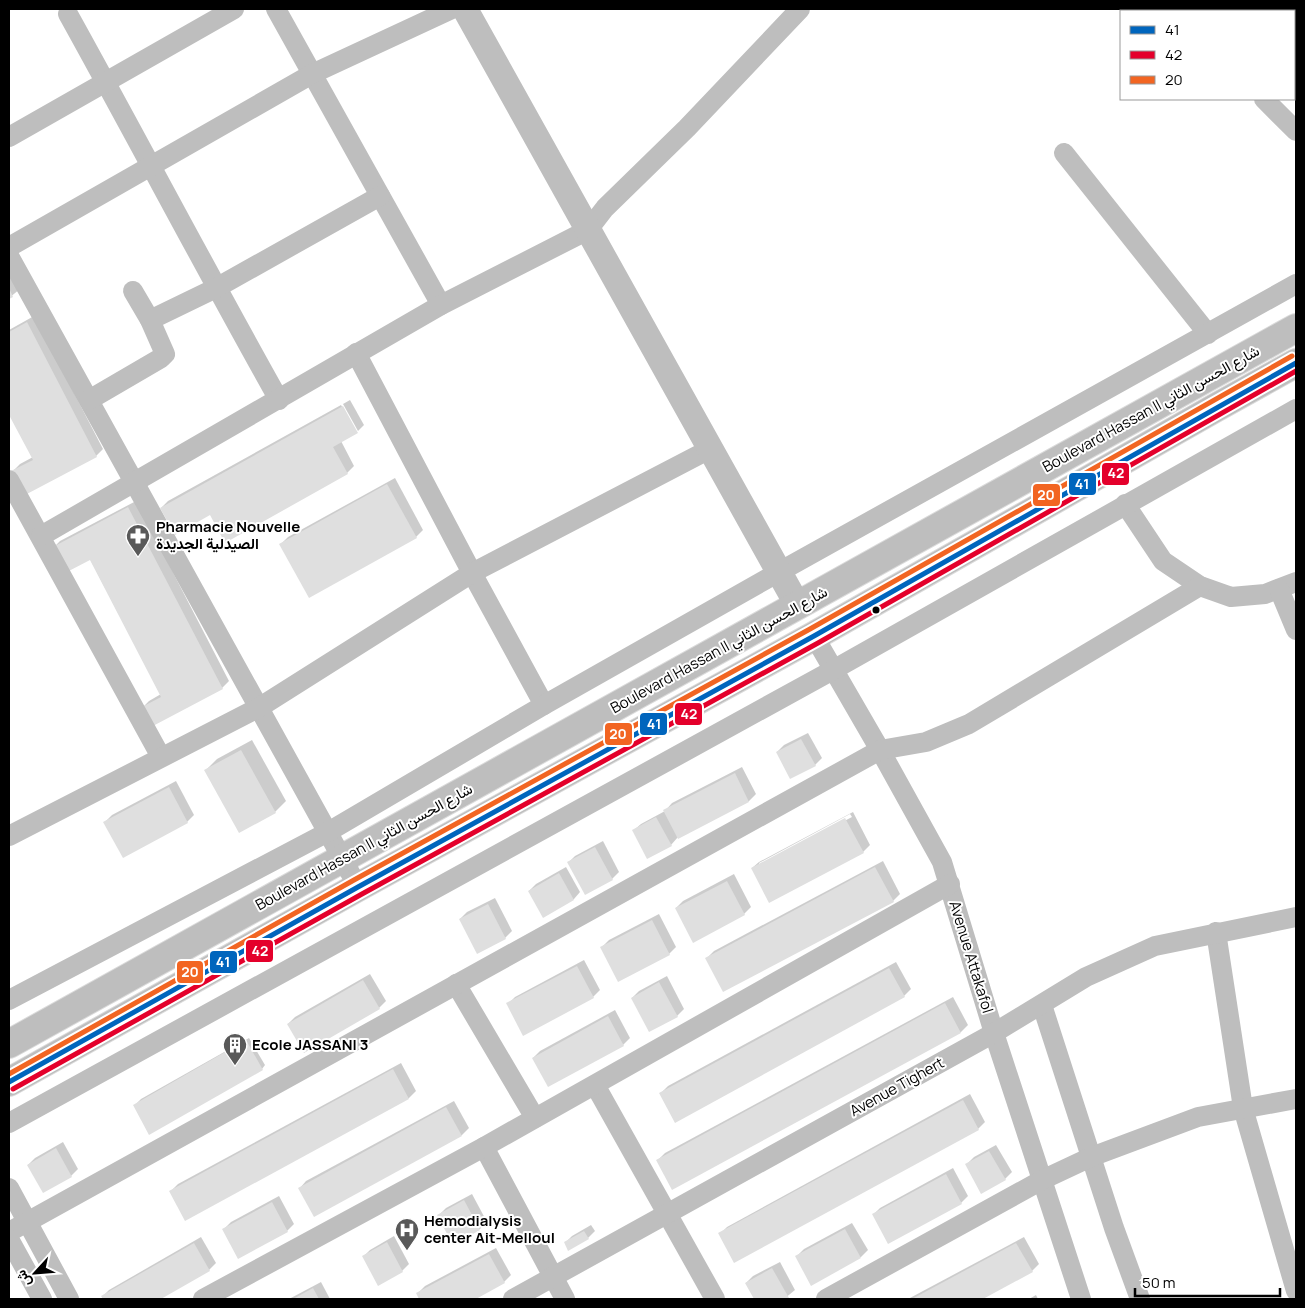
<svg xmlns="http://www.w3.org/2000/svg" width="1305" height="1308" font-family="Manrope,Vazirmatn,sans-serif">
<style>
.shadow{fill:#0003;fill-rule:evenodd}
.building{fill:#dfdfdf}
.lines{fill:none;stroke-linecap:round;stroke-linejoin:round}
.primary-casing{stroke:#dbdbdb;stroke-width:30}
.minor{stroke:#bebebe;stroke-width:20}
.tertiary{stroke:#bebebe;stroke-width:26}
.primary{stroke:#bebebe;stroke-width:28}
.bus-1-casing{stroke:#fff;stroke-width:9}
.bus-2-casing{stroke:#fff;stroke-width:9}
.bus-3-casing{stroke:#fff;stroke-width:9}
.bus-1{stroke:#0065bd;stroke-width:5}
.bus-2{stroke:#e4002b;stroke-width:5}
.bus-3{stroke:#f26522;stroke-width:5}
.bus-dot{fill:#000;stroke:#fff;stroke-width:2}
.labels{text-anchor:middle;stroke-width:4;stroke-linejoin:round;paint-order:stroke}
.street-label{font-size:15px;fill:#000;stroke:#fff}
.poi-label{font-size:15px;font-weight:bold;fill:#000;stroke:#fff;text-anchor:start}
.line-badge{stroke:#fff;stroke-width:2}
.badge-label{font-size:14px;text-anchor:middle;font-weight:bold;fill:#fff}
</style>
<rect width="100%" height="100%" fill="#fff"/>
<g class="shadow">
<polygon points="9,268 20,289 9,298"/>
<polygon points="34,316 103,449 96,456 25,493 13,471 20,464 33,457 9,412 9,330"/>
<polygon points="350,400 364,425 358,431 343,404"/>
<polygon points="341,405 356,432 357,432 341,441 354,466 347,473 210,514 161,508 168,501"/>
<polygon points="395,478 423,530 416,537 281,544 288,537"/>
<polygon points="136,501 229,681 222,688 151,726 142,708 149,701 161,694 90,559 53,548 60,541"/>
<polygon points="808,733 822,758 815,765 777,752 784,745"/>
<polygon points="252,740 286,801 275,812 206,770 217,759"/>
<polygon points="742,767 756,794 749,801 678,837 671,845 634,830 641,824 665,811 672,803"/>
<polygon points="176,781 194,815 187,822 105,822 112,815"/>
<path d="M853 812 870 845 863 852 752 868 759 862ZM850 814 852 817 759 865V863Z"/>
<polygon points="603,841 619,872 612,879 568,863 575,856"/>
<polygon points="883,861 900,894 893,901 707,958 714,951"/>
<polygon points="566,867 580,892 574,899 543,916 529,891 536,884"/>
<polygon points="734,874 751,907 744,914 676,908 683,901"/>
<polygon points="495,898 512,931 505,938 460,919 467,912"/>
<polygon points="659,914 676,947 669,954 619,980 602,947 609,940"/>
<polygon points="584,960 600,990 593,997 508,1004 515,997"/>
<polygon points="896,962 911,989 904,996 661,1093 668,1086"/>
<polygon points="370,974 386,1001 379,1008 288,1024 295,1017"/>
<polygon points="667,976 684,1009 677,1016 632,998 639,991"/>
<polygon points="953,997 968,1025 961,1032 673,1188 658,1160 665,1153"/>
<polygon points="615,1010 630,1038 623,1045 548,1085 533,1058 540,1051"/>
<polygon points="249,1038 265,1065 262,1069 134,1106 141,1099"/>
<polygon points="401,1063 416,1091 409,1098 186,1219 171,1191 178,1184"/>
<polygon points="970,1094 985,1122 978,1129 720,1234 727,1227"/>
<polygon points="454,1101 469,1128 462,1135 300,1188 306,1181"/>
<polygon points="63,1142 78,1169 71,1176 28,1165 35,1158"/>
<polygon points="996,1145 1012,1172 1005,1179 967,1164 974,1157"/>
<polygon points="953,1168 968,1196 961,1203 873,1215 880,1208"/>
<polygon points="472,1194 487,1222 480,1229 454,1243 439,1215 446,1208"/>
<polygon points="279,1196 294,1224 287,1231 224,1229 231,1222"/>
<polygon points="852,1223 868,1250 861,1257 797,1256 804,1249"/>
<polygon points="591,1225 595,1231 588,1238 565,1243 572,1236"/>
<polygon points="394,1236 409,1264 402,1271 363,1257 370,1250"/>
<polygon points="201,1237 216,1263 209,1270 159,1299 104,1299 102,1297 109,1290"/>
<polygon points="1024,1237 1039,1264 1032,1271 981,1299 908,1299"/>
<polygon points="496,1248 511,1275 504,1282 473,1299 421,1299 418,1293 425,1286"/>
<polygon points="780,1262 795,1290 784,1299 755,1299 746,1283 753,1276"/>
<polygon points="321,1282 330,1299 289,1299"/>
<polygon points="1036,1295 1038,1299 1029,1299"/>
</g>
<g class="building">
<polygon points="9,288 13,297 9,299"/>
<polygon points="27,322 97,457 25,495 11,471 33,460 9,415 9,332"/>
<polygon points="343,406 358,433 333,447 348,474 225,543 210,515 175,535 160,508"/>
<polygon points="387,484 417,538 309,598 279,544"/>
<polygon points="128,507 223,689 151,727 140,708 161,697 90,560 65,573 51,548"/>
<polygon points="801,739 816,766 790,779 776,752"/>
<polygon points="241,750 276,813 239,833 204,770"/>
<polygon points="735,773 749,802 678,839 663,810"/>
<polygon points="169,787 188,823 123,858 103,822"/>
<polygon points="656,817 672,846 647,859 632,830"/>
<polygon points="845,818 864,853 769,903 751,868"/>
<polygon points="595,847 613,880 585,895 567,862"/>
<polygon points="875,867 894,902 723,992 705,958"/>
<polygon points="559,873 574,900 543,918 528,891"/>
<polygon points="727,881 745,915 693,943 675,908"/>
<polygon points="488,904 506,939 477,954 459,919"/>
<polygon points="652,920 670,955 618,982 600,947"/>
<polygon points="577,966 594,998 523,1036 506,1003"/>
<polygon points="889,968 905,997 675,1123 659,1093"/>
<polygon points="363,980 380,1009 304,1053 287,1024"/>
<polygon points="659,982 678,1017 649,1032 631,998"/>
<polygon points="945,1003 961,1033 672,1190 656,1160"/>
<polygon points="608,1016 624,1046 548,1087 532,1058"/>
<polygon points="246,1040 263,1070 149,1135 133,1105"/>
<polygon points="393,1069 409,1099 185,1221 169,1191"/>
<polygon points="963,1100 979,1130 734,1263 718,1233"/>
<polygon points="446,1107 462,1136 314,1217 298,1188"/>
<polygon points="56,1148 72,1177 43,1193 27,1165"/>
<polygon points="989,1151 1006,1180 981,1194 965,1164"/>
<polygon points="946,1174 962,1204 888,1244 872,1214"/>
<polygon points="464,1200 480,1230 453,1245 437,1215"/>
<polygon points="272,1202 288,1232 238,1259 222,1229"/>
<polygon points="845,1229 861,1258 811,1286 795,1256"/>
<polygon points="584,1231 589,1239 568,1251 564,1242"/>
<polygon points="387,1242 403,1272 378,1286 362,1256"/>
<polygon points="194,1243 210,1271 161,1299 103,1299 101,1296"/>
<polygon points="1016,1243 1033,1272 983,1299 912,1299"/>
<polygon points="489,1254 505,1283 476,1299 419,1299 416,1293"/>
<polygon points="772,1268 789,1298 754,1299 745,1283"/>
<polygon points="313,1288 319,1299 293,1299"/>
</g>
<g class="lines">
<g class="primary-casing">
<g id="primary">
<polyline points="9,1044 1296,328"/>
<polyline points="9,1082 358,887 814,636 1215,408 1296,363"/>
</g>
</g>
<g class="minor">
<polyline points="276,9 441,305"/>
<polyline points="1175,9 1178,11"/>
<polyline points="1262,9 1264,11"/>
<path d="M68 14C139 142 207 272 279 400"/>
<polyline points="1294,46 1296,48"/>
<polyline points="1264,99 1296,131"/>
<polyline points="9,137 234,9"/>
<polyline points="1064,153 1208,334"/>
<polyline points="9,247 312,74 452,9"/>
<polyline points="9,256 358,887"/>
<polyline points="150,320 216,288 380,196"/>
<polyline points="356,353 472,573 544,705"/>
<polyline points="89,400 161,358 165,354 150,320 133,291"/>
<polyline points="9,480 161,757"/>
<polyline points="1125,504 1163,561 1200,586 1231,597 1265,594 1296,582"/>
<polyline points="41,536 441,305 588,230 605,208 687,128 800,9"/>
<polyline points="1279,589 1296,630"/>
<polyline points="814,636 880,750 942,862 994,1033 1081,1299"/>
<polyline points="9,836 260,707 472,573 710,449"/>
<polyline points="1216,932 1243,1108 1296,1291"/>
<polyline points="456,984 535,1118"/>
<polyline points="9,1000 328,832 544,705 779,572 1296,284"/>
<polyline points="1042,1005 1114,1228 1140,1299"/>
<polyline points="595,1085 715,1299"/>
<polyline points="9,1123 833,670 1296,409"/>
<polyline points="484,1147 565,1299"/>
<polyline points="9,1188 69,1299"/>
<polyline points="9,1232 880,750 926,742 969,724 1200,586"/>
<polyline points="9,1239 42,1299"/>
<polyline points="203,1299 484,1147 950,884"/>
<polyline points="513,1299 994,1033 1086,977 1155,946 1296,917"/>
<polyline points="826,1299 1042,1180 1091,1157 1198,1117 1296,1099"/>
</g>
<polyline class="tertiary" points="465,9 798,606"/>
<use href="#primary" class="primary"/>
<g class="bus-1-casing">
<polyline id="bus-1" points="9,1082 358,887 814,636 1296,363"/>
</g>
<g class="bus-2-casing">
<polyline id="bus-2" points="13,1089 362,894 818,643 1296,371"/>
</g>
<g class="bus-3-casing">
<polyline id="bus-3" points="9,1074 354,880 810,629 1292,356"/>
</g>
<use href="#bus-1" class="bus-1"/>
<use href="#bus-2" class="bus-2"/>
<use href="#bus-3" class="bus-3"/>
</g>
<defs>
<g id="pharmacy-pin" transform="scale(1.25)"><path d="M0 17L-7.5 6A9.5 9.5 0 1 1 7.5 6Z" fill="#595959" stroke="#fff"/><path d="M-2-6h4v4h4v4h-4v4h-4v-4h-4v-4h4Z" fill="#fff"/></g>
<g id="building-pin" transform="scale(1.25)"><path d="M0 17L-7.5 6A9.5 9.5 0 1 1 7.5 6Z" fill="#595959" stroke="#fff"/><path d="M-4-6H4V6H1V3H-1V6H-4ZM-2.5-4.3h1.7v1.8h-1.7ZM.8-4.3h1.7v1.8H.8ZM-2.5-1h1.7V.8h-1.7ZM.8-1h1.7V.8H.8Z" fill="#fff"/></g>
<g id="hospital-pin" transform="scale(1.25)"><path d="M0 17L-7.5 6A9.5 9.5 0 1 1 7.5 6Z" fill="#595959" stroke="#fff"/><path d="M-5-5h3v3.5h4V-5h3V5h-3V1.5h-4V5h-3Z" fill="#fff"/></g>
</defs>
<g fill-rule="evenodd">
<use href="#pharmacy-pin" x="138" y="536"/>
<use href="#building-pin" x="235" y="1045"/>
<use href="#hospital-pin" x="407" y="1230"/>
</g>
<circle class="bus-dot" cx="876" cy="610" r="4.5"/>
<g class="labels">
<g class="street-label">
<text transform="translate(1151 409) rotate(-29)" y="5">Boulevard Hassan II شارع الحسن الثاني</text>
<text transform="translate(719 650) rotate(-29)" y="5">Boulevard Hassan II شارع الحسن الثاني</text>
<text transform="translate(364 847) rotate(-29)" y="5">Boulevard Hassan II شارع الحسن الثاني</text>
<text transform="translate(971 957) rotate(73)" y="5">Avenue Attakafol</text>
<text transform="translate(897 1087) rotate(-29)" y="5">Avenue Tighert</text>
</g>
<g class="poi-label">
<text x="156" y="532">Pharmacie Nouvelle<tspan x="156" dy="17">الصيدلية الجديدة</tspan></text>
<text x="252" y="1050">Ecole JASSANI 3</text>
<text x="424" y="1226">Hemodialysis<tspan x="424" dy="17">center Ait-Melloul</tspan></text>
</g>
</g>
<g class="line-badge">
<rect x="1101" y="462" width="29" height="24" rx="5" fill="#e4002b"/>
<rect x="1068" y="472" width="29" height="24" rx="5" fill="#0065bd"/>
<rect x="1032" y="483" width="29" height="24" rx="5" fill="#f26522"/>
<rect x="674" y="702" width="29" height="24" rx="5" fill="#e4002b"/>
<rect x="639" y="712" width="29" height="24" rx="5" fill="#0065bd"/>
<rect x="604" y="722" width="29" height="24" rx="5" fill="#f26522"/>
<rect x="245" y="939" width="29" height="24" rx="5" fill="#e4002b"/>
<rect x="209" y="950" width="29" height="24" rx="5" fill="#0065bd"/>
<rect x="176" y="960" width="28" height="24" rx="5" fill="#f26522"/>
</g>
<g class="badge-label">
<text x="1116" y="478">42</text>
<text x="1082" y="489">41</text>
<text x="1046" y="500">20</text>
<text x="689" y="719">42</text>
<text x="654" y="729">41</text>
<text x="618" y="739">20</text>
<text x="260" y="956">42</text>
<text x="223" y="967">41</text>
<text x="190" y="977">20</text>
</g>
<rect width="1305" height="1308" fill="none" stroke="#000000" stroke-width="20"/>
<rect x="1120" y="10" width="175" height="90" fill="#ffffff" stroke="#999999"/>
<rect x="1130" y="26" width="25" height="8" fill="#0065bd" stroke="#999999"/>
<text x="1165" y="35" font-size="15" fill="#000000">41</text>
<rect x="1130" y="51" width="25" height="8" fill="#e4002b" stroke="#999999"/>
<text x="1165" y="60" font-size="15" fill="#000000">42</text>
<rect x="1130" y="76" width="25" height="8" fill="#f26522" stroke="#999999"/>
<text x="1165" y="85" font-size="15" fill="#000000">20</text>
<g transform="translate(35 1273) rotate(244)" stroke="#ffffff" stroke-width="4" paint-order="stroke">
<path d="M0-4L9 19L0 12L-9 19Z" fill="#000000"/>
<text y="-8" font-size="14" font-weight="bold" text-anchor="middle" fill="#000000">ش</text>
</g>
<path d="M1135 1288v8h145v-8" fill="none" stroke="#000000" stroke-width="2.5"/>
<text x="1142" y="1288" font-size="15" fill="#000000" stroke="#ffffff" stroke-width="4" paint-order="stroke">50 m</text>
</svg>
